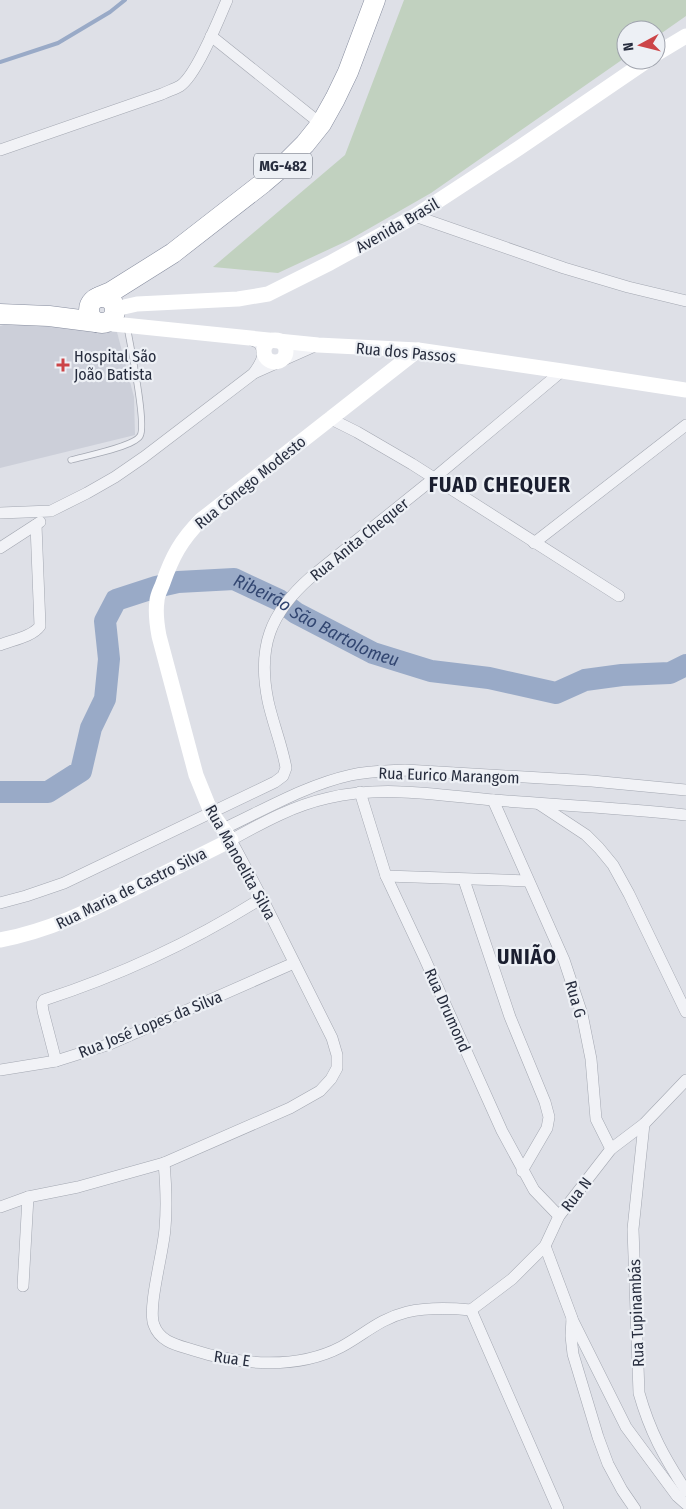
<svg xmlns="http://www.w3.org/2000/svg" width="686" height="1509" font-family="'Fira Sans Condensed',sans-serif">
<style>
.built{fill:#cccfd9}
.green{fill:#c1d1bf}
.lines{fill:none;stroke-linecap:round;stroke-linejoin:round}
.stream{stroke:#99aac7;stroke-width:4}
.river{stroke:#99aac7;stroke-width:22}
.lane-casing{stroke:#a3a7b1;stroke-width:7}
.street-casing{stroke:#a3a7b1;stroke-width:12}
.highway-casing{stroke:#868c9e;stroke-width:21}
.lane{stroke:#f1f2f6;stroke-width:5.5}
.street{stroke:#f1f2f6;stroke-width:11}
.secondary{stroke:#fff;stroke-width:15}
.highway{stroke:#fff;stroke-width:20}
.poi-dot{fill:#cc4447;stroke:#edf0f5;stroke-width:2}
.labels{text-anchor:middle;stroke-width:4.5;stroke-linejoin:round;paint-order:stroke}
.shield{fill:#edf0f5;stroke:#626875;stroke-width:1}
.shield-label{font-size:15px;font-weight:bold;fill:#272d3e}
.street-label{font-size:16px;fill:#272d3e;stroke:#edf0f5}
.poi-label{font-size:16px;fill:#272d3e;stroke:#edf0f5;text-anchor:start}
.water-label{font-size:18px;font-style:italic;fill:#324671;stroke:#edf0f5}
.district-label{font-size:21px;font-weight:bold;letter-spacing:1px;fill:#1a1e2f;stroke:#edf0f5}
</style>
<rect width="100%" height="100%" fill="#dee0e7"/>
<polygon class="built" points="11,323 117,332 134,397 135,435 0,468 0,326"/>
<polygon class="green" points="404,0 686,0 686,16 656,37 656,30 626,30 626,57 431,193 349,240 278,273 213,267 345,155"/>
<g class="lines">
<polyline class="stream" points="0,62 58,43 110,12 125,0"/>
<path class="river" id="s1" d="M0 792H48L81 771 91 728 105 699 109 659 105 621 116 600 156 587 178 582 234 579 279 600 296 613 373 653 431 671 489 678 556 693 585 680 622 675 670 673 686 665"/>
<g class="lane-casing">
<path id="lane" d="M71 460C85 456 133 447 140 436 147 425 130 344 127 326"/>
</g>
<g class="street-casing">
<g id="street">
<polyline points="211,36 321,124"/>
<path d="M0 150 162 94C168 91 175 89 180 86 196 76 219 19 227 0"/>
<polyline points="415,216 564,268 628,287 686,301"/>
<path d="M250 339 259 343C267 355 261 362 254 373"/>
<polyline points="329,418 357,432 412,464 619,596"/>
<polyline points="0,513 51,511 87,493 115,477 144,457 254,373 317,345"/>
<polyline points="534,543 686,425"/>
<polyline points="0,548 40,522"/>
<path d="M0 645C12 640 32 637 40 626L36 525"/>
<polyline points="360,792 386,876 424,957 502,1131 534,1190 559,1216"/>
<polyline points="493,800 564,960 582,1014 591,1059 596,1119 611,1149"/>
<polyline points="539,804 586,835 599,848 613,865 629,894 686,1012"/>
<path d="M223 829C264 810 306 785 351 775 369 771 387 771 405 770L592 781 686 790"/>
<polyline points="386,876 528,881"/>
<polyline points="464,880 510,1017 545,1102 549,1117 547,1128 522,1171"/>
<path d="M0 903 26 896 64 883 275 782 283 776 286 768C282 745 273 724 268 701 257 647 270 613 311 577L433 479 562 371"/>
<path d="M56 1061 43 1011 42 1004 44 1000C121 975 194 941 262 898"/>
<polyline points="0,1070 56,1061 110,1044 294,963"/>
<path d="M644 1124 633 1229 639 1393C650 1432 664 1457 686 1491"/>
<path d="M164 1163C166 1185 167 1206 165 1228 164 1250 147 1308 154 1325 160 1342 177 1345 193 1350 239 1365 297 1370 341 1347 365 1334 379 1319 407 1312 429 1307 450 1308 471 1310"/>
<path d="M0 1207 28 1197 78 1187 164 1163 290 1108 320 1091 331 1079 337 1068V1055L332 1038 262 898 231 840C262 823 292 806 328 798 383 785 438 795 493 800 558 805 622 808 686 815"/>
<polyline points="545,1246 572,1318 571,1336 573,1354 598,1437 608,1464 622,1490 635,1509"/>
<polyline points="23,1286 28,1197"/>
<polyline points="471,1310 512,1279 545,1246 559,1216 611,1149 644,1124 686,1080"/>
<polyline points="471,1310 558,1509"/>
<polyline points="572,1319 626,1427 677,1496 686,1504"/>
</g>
</g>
<g class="highway-casing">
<g id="highway">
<circle cx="102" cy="310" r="13"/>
<polyline points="99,297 111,292 173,253 263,183 283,166 305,144 321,124 335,99 348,72 375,0"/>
<polyline points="0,314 49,316 96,322"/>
</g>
</g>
<use href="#lane" class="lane"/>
<use href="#street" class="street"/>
<g class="secondary">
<polyline points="656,54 686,36"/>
<polyline points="115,309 137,304 238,299 268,294 330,263 415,216 519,148 648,60"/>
<polyline points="104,323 318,345 418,350 562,371 686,390"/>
<circle cx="275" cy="351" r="11"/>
<path d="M0 940C49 931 91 910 135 888 167 872 199 856 231 840L211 812 196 775 159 636C157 625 155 613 157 601 157 595 161 589 163 583 172 557 181 540 201 520L418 350"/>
</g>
<use href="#highway" class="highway"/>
</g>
<path class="poi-dot" d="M60.5 357.5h5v5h5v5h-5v5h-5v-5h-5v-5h5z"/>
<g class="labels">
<rect class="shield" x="254" y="153.5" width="58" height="25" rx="4"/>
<g class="shield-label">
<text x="283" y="171">MG-482</text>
</g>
<g class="street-label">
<text transform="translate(397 225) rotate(-30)" y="6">Avenida Brasil</text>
<text transform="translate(406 352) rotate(5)" y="6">Rua dos Passos</text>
<text transform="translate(250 482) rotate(-39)" y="6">Rua Cônego Modesto</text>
<text transform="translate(359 539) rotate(-39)" y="6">Rua Anita Chequer</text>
<text transform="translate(449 775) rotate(2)" y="6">Rua Eurico Marangom</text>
<text transform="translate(241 862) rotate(61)" y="6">Rua Manoelita Silva</text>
<text transform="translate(131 888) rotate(-26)" y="6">Rua Maria de Castro Silva</text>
<text transform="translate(576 999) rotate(74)" y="6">Rua G</text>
<text transform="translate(448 1010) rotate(66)" y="6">Rua Drumond</text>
<text transform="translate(150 1024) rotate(-22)" y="6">Rua José Lopes da Silva</text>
<text transform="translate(576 1194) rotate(-52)" y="6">Rua N</text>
<text transform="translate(636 1313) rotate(-92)" y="6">Rua Tupinambás</text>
<text transform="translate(232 1358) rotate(8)" y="6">Rua E</text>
</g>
<g class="poi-label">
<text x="74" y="362">Hospital São<tspan x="74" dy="18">João Batista</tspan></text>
</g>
<g class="water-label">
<text dy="6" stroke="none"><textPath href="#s1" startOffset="479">Ribeirão São Bartolomeu</textPath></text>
</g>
<g class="district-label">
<text x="500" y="492">FUAD CHEQUER</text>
<text x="527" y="964">UNIÃO</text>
</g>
</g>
<g transform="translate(641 45) rotate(263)"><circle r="24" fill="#edf0f5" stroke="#9ea2ac"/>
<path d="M0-4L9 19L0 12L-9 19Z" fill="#cc4447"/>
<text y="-8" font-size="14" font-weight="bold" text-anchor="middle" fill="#272d3e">N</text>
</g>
</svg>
